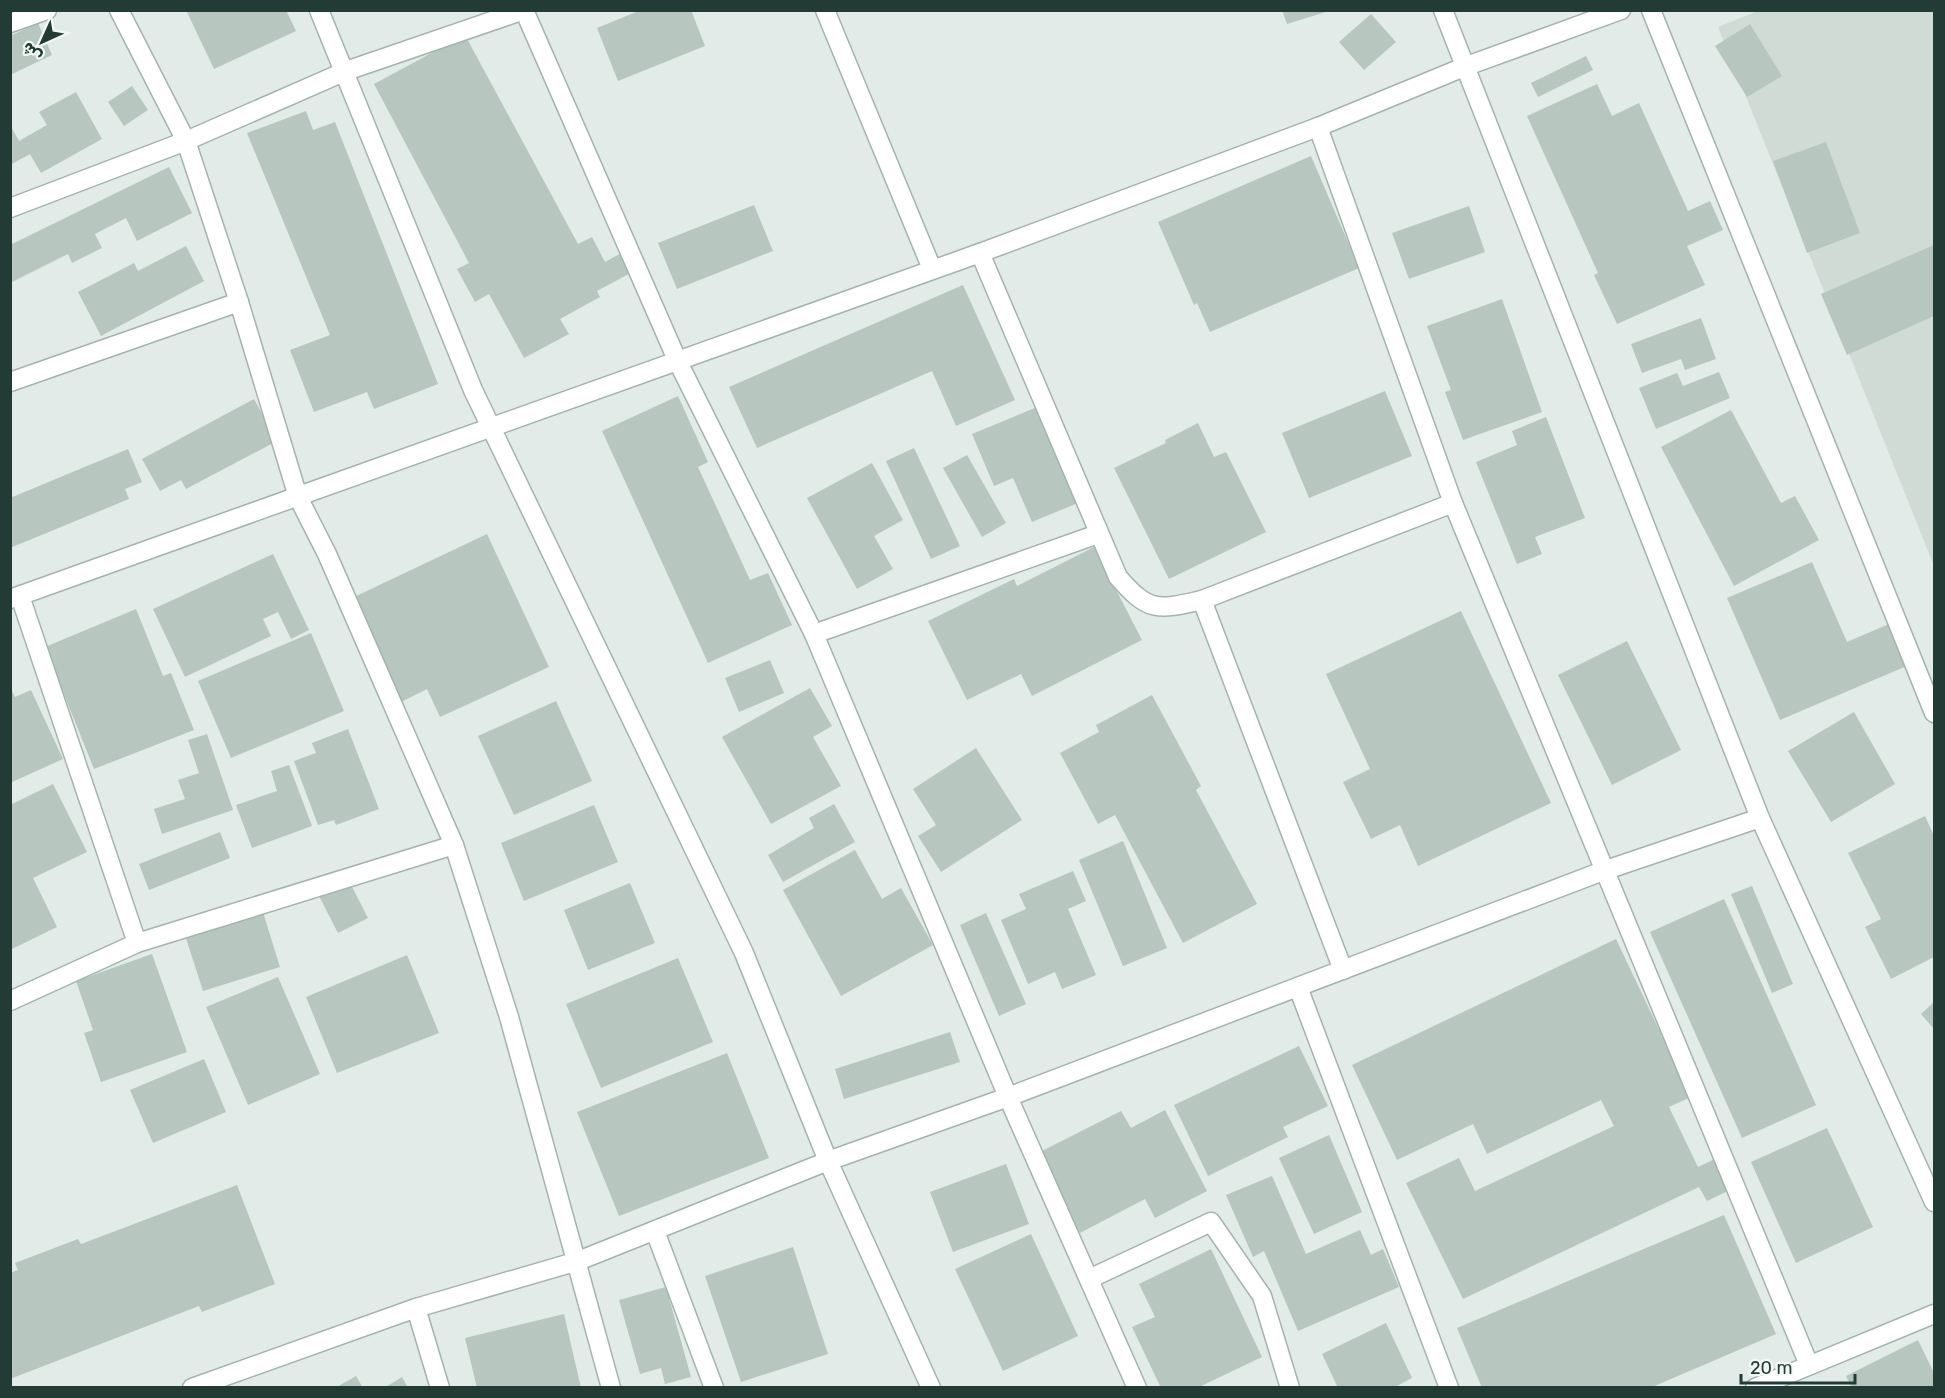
<svg xmlns="http://www.w3.org/2000/svg" width="1945" height="1398" font-family="Rubik,Cairo,sans-serif">
<style>
.built{fill:#d1dbd6}
.building{fill:#b8c6c0}
.lines{fill:none;stroke-linecap:round;stroke-linejoin:round}
.minor-casing{stroke:#a5b3ae;stroke-width:21}
.tertiary-casing{stroke:#a5b3ae;stroke-width:21}
.minor{stroke:#fff;stroke-width:18}
.tertiary{stroke:#fff;stroke-width:18}
</style>
<rect width="100%" height="100%" fill="#e2ebe7"/>
<polygon class="built" points="1758,11 1934,11 1934,566 1718,27"/>
<g class="building">
<polygon points="186,10 286,10 296,31 214,69"/>
<polygon points="641,10 691,10 705,46 618,81 597,28"/>
<polygon points="1282,10 1328,10 1329,11 1287,24"/>
<polygon points="1371,14 1396,42 1364,70 1339,42"/>
<polygon points="38,23 52,55 10,75 10,36"/>
<polygon points="1750,24 1782,76 1747,97 1715,46"/>
<polygon points="465,35 578,244 592,237 605,262 625,251 636,270 597,291 600,297 560,319 569,334 524,358 489,294 475,302 457,269 469,263 374,84"/>
<polygon points="1586,56 1593,70 1538,97 1531,83"/>
<polygon points="1597,84 1612,116 1639,103 1688,211 1710,201 1723,230 1687,246 1705,285 1617,324 1594,275 1598,273 1527,116"/>
<polygon points="132,86 148,110 124,126 108,102"/>
<polygon points="76,92 102,139 41,173 30,154 10,165 10,125 19,141 47,125 39,112"/>
<polygon points="306,111 313,130 335,122 438,384 374,409 367,392 314,412 290,350 330,335 247,133"/>
<polygon points="1826,142 1860,233 1807,253 1773,161"/>
<polygon points="1311,156 1359,268 1210,332 1197,303 1194,305 1158,222"/>
<polygon points="169,167 192,213 137,241 126,218 95,234 102,248 72,263 68,254 10,283 10,245"/>
<polygon points="754,205 773,251 677,289 658,243"/>
<polygon points="1469,206 1485,252 1409,279 1392,233"/>
<polygon points="1934,245 1934,316 1847,355 1821,294"/>
<polygon points="186,246 204,281 101,336 78,292 134,263 138,271"/>
<polygon points="963,285 1015,400 956,426 932,371 757,448 729,387"/>
<polygon points="1502,299 1542,412 1463,440 1445,392 1451,390 1427,326"/>
<polygon points="1701,318 1716,359 1685,370 1681,359 1642,373 1631,344"/>
<polygon points="1719,372 1730,398 1656,429 1639,388 1677,373 1683,386"/>
<polygon points="1385,391 1412,456 1309,498 1282,433"/>
<polygon points="678,396 708,462 698,467 750,580 768,573 792,625 708,663 602,431"/>
<polygon points="254,399 277,441 186,489 181,480 160,491 142,459"/>
<polygon points="1037,407 1078,503 1032,522 1013,478 994,486 972,434"/>
<polygon points="1731,410 1781,503 1795,496 1819,540 1734,586 1661,447"/>
<polygon points="1546,417 1585,518 1535,537 1542,554 1517,564 1476,462 1517,445 1512,431"/>
<polygon points="1198,423 1214,457 1226,452 1266,532 1169,579 1114,468 1166,443 1165,440"/>
<polygon points="914,448 960,546 931,559 886,461"/>
<polygon points="128,449 142,482 125,489 129,499 10,548 10,498"/>
<polygon points="967,455 1006,523 982,537 943,468"/>
<polygon points="872,463 903,520 874,536 893,569 857,589 807,498"/>
<polygon points="487,534 549,667 440,717 427,689 401,702 352,598"/>
<polygon points="1094,547 1142,640 1032,696 1021,674 967,700 928,621 1014,579 1017,586"/>
<polygon points="273,554 309,630 291,639 278,612 263,619 271,636 185,677 153,609"/>
<polygon points="1812,562 1847,642 1891,623 1909,665 1780,720 1727,598"/>
<polygon points="136,609 163,676 171,673 194,730 94,769 45,647"/>
<polygon points="1461,611 1551,803 1418,866 1400,825 1371,839 1343,782 1370,769 1326,674"/>
<polygon points="311,633 344,711 231,758 198,681"/>
<polygon points="1627,641 1681,750 1612,785 1558,675"/>
<polygon points="770,660 784,693 739,712 725,678"/>
<polygon points="10,687 15,697 31,690 63,759 10,783"/>
<polygon points="810,688 832,726 813,737 841,786 771,824 722,737"/>
<polygon points="1152,695 1201,786 1196,790 1257,904 1183,943 1115,815 1098,824 1060,753 1099,732 1096,725"/>
<polygon points="556,701 592,781 514,815 478,736"/>
<polygon points="1854,712 1895,784 1831,822 1788,751"/>
<polygon points="348,729 379,809 336,825 334,820 318,825 294,761 316,753 312,743"/>
<polygon points="207,734 233,810 162,834 154,809 185,799 178,780 199,773 188,740"/>
<polygon points="976,748 1022,820 941,872 918,836 936,825 913,789"/>
<polygon points="289,765 312,826 252,848 236,805 277,791 271,771"/>
<polygon points="53,784 87,852 33,878 57,927 10,950 10,805"/>
<polygon points="834,804 855,842 783,882 768,855 814,828 809,818"/>
<polygon points="594,805 618,862 524,901 501,843"/>
<polygon points="1925,816 1934,836 1934,957 1891,979 1865,927 1881,919 1848,853"/>
<polygon points="220,832 230,858 149,890 139,864"/>
<polygon points="1123,841 1167,948 1123,966 1079,860"/>
<polygon points="855,850 882,899 901,888 933,945 841,996 783,890"/>
<polygon points="1073,871 1086,901 1068,909 1096,975 1062,989 1055,972 1028,984 1001,920 1026,909 1019,894"/>
<polygon points="349,881 368,918 338,933 319,896"/>
<polygon points="630,883 655,943 588,970 564,910"/>
<polygon points="1752,886 1793,984 1772,993 1731,894"/>
<polygon points="1724,899 1816,1105 1742,1138 1650,932"/>
<polygon points="262,909 280,967 203,991 184,932"/>
<polygon points="986,913 1026,1004 999,1016 960,925"/>
<polygon points="1616,939 1691,1097 1669,1107 1698,1167 1719,1157 1734,1188 1707,1201 1699,1187 1463,1299 1406,1183 1459,1158 1475,1191 1614,1126 1601,1100 1487,1154 1473,1124 1397,1160 1352,1065"/>
<polygon points="152,954 187,1052 101,1082 84,1033 93,1030 76,981"/>
<polygon points="407,955 439,1033 337,1073 306,997"/>
<polygon points="678,958 713,1042 601,1088 566,1004"/>
<polygon points="278,977 320,1074 248,1105 206,1007"/>
<polygon points="1934,1002 1934,1029 1921,1014"/>
<polygon points="950,1032 960,1062 844,1099 835,1069"/>
<polygon points="1299,1046 1328,1106 1283,1127 1288,1137 1208,1176 1174,1105"/>
<polygon points="727,1053 769,1158 619,1216 577,1112"/>
<polygon points="204,1059 226,1112 153,1143 130,1090"/>
<polygon points="1165,1110 1207,1191 1155,1218 1145,1199 1080,1233 1038,1153 1121,1111 1131,1128"/>
<polygon points="1827,1128 1873,1227 1796,1263 1751,1162"/>
<polygon points="1329,1135 1362,1212 1314,1234 1279,1158"/>
<polygon points="1006,1164 1029,1224 953,1252 930,1192"/>
<polygon points="1272,1176 1306,1254 1360,1230 1371,1255 1383,1249 1399,1287 1298,1331 1264,1251 1253,1257 1226,1195"/>
<polygon points="237,1185 275,1284 202,1312 199,1306 10,1379 10,1273 18,1270 15,1263 78,1239 81,1244"/>
<polygon points="1724,1215 1776,1334 1650,1388 1482,1388 1457,1328"/>
<polygon points="1031,1234 1078,1336 1003,1371 955,1269"/>
<polygon points="793,1247 828,1354 741,1382 705,1276"/>
<polygon points="1211,1249 1262,1357 1197,1388 1161,1388 1132,1327 1155,1317 1139,1284"/>
<polygon points="666,1287 691,1377 665,1384 661,1368 640,1374 619,1300"/>
<polygon points="564,1314 581,1388 477,1388 465,1338"/>
<polygon points="1386,1323 1412,1378 1393,1388 1338,1388 1322,1354"/>
<polygon points="1918,1340 1934,1373 1934,1388 1852,1388 1846,1376"/>
<polygon points="356,1376 363,1388 335,1388"/>
<polygon points="402,1377 408,1388 384,1388"/>
</g>
<g class="lines">
<g class="minor-casing">
<g id="minor">
<polyline points="119,10 186,141 239,302 298,497 327,554 454,845 509,1017 611,1388"/>
<polyline points="319,10 473,390 744,953 828,1161 931,1388"/>
<polyline points="524,10 678,362 814,634 1008,1097 1137,1388"/>
<polyline points="825,10 932,269"/>
<polyline points="1651,10 1934,713"/>
<polyline points="10,23 47,10"/>
<polyline points="1318,127 1453,503 1809,1365"/>
<polyline points="10,208 186,141 346,71 524,10"/>
<path d="M980 253 1118 577C1149 613 1158 610 1202 600"/>
<polyline points="10,382 239,302"/>
<polyline points="20,596 137,943"/>
<polyline points="814,634 1098,534"/>
<polyline points="1343,970 1202,600 1453,503"/>
<polyline points="1298,987 1449,1388"/>
<polyline points="10,1001 137,943 454,845"/>
<polyline points="655,1231 714,1388"/>
<polyline points="1089,1279 1211,1222 1262,1296 1290,1388"/>
<polyline points="416,1308 440,1388"/>
<polyline points="192,1388 416,1308 578,1261 828,1161 1008,1097 1603,871 1760,818"/>
<polyline points="1755,1388 1934,1314"/>
</g>
</g>
<g class="tertiary-casing">
<g id="tertiary">
<polyline points="1443,10 1760,818 1934,1202"/>
<polyline points="10,599 980,253 1318,127 1464,67 1621,10"/>
</g>
</g>
<use href="#minor" class="minor"/>
<use href="#tertiary" class="tertiary"/>
</g>
<rect width="1945" height="1398" fill="none" stroke="#233b35" stroke-width="24"/>
<g transform="translate(42 42) rotate(225)" stroke="#f2f8f5" stroke-width="4.5" paint-order="stroke">
<path d="M0-4.5L10 22L0 15L-10 22Z" fill="#233b35"/>
<text y="-9" font-size="16" font-weight="bold" text-anchor="middle" fill="#233b35">ش</text>
</g>
<path d="M1741 1374v9h114v-9" fill="none" stroke="#233b35" stroke-width="3"/>
<text x="1750" y="1374" font-size="18" fill="#233b35" stroke="#f2f8f5" stroke-width="4.5" paint-order="stroke">20 m</text>
</svg>
